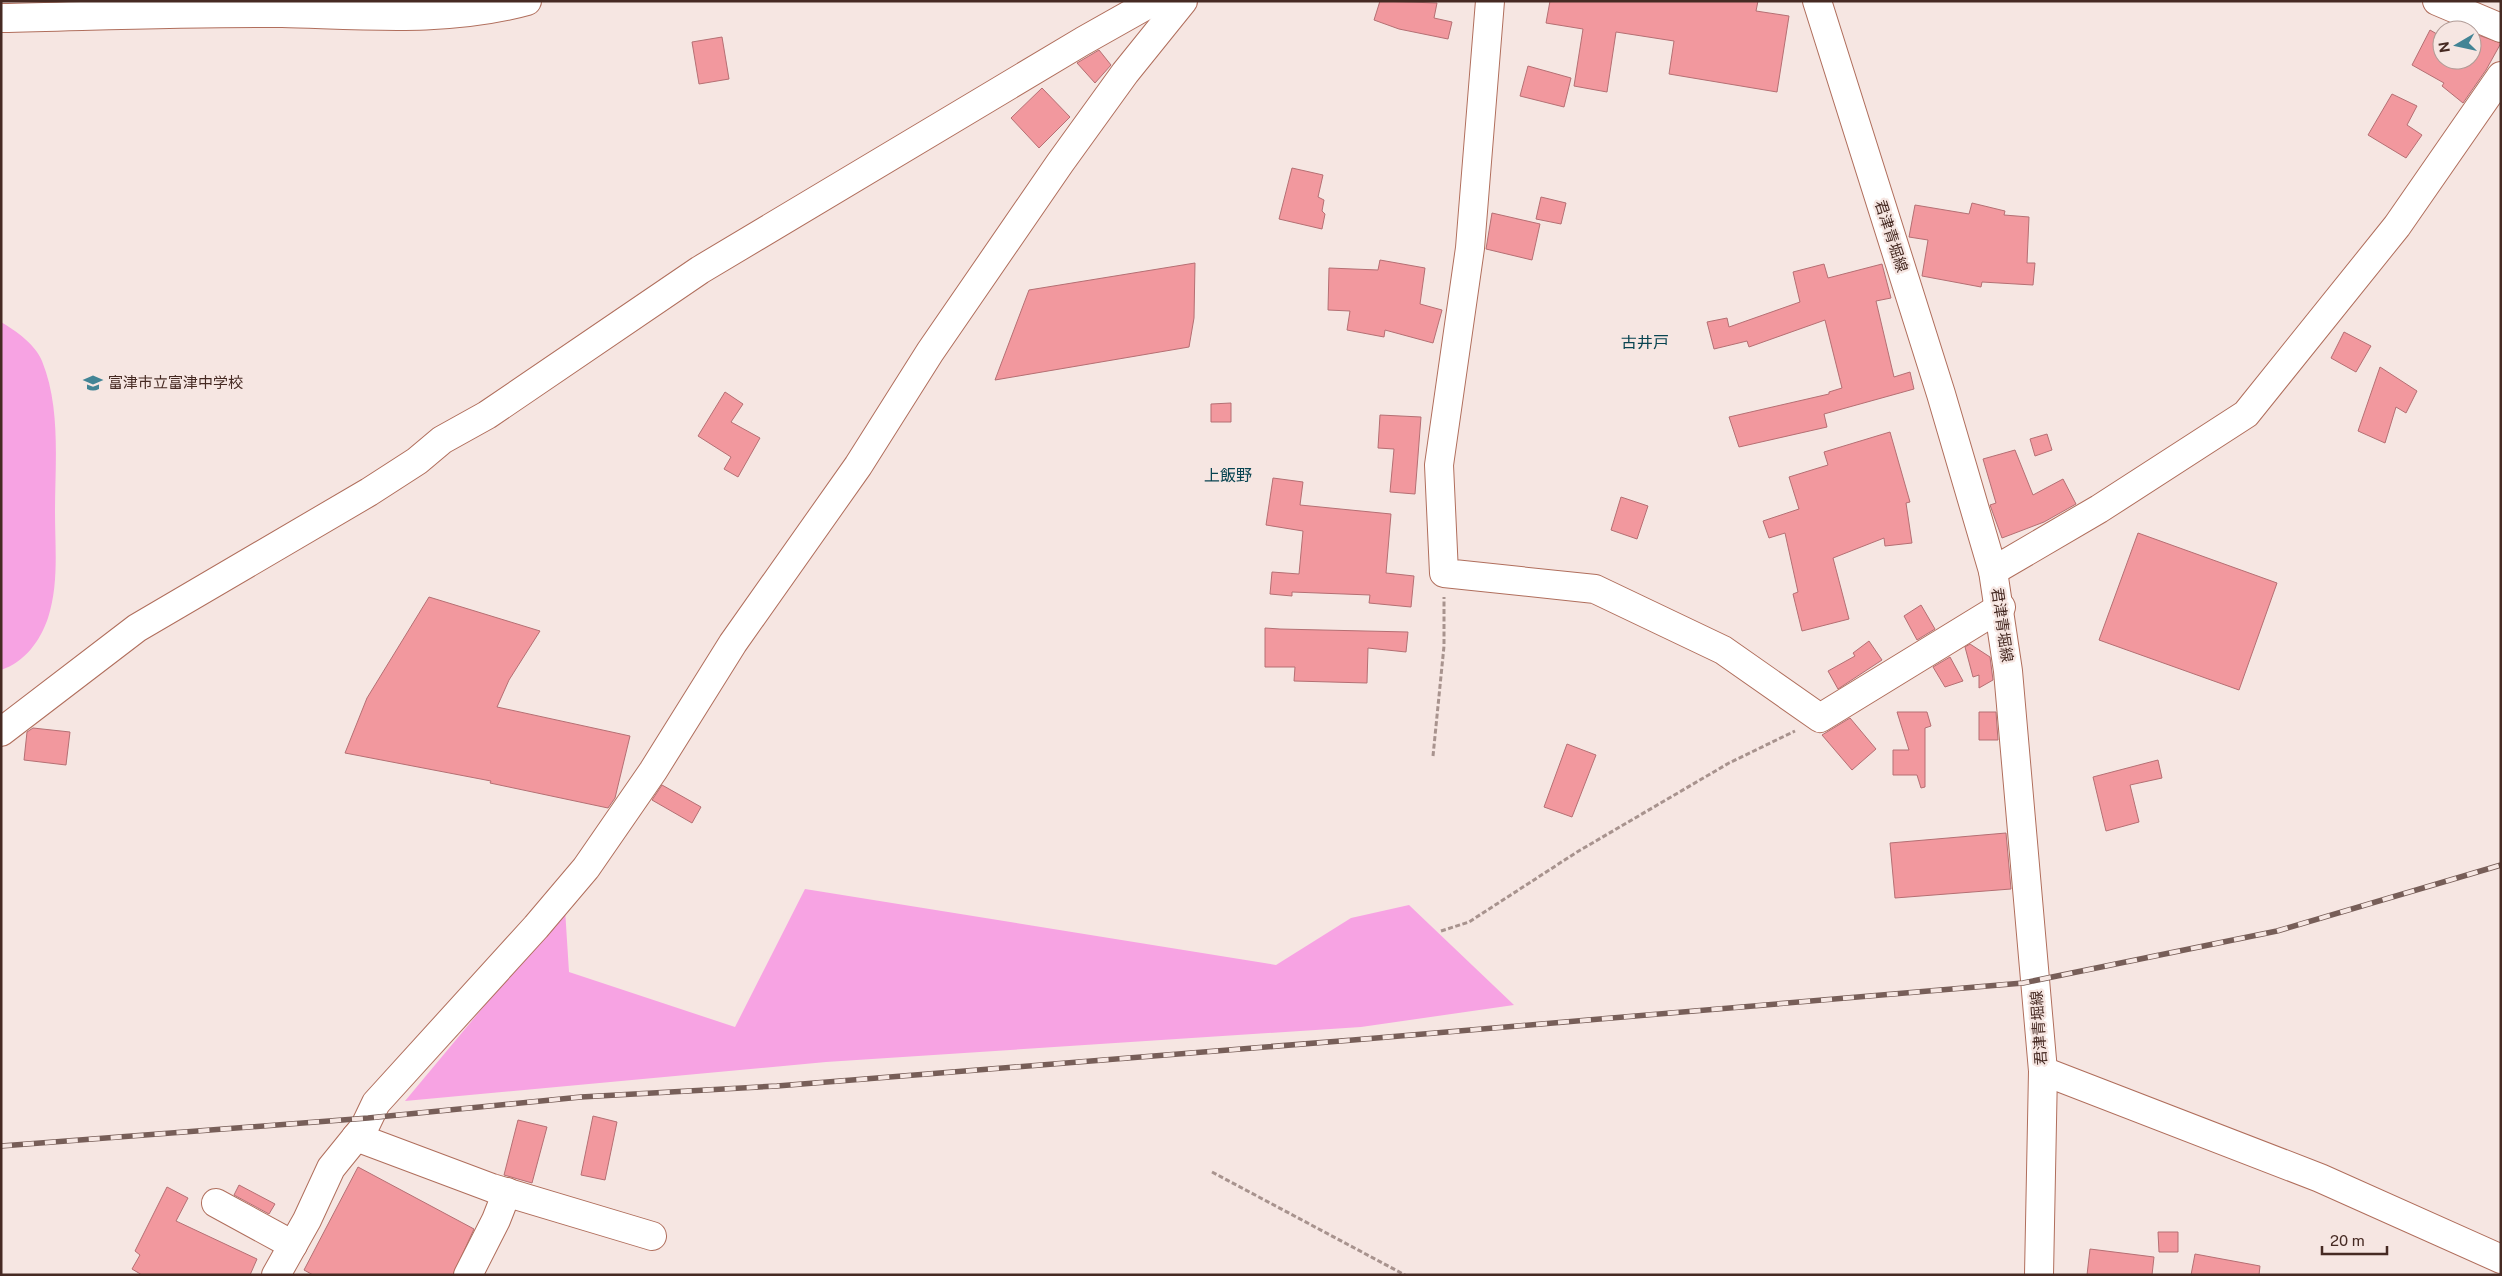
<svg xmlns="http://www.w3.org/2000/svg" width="2502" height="1276" font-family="'Public Sans','Noto Sans JP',sans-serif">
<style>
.green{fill:#f7a3e3}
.building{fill:#f2989e;stroke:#b56f73}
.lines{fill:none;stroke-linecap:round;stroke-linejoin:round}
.minor-casing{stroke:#b06e5c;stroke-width:30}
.major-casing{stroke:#b06e5c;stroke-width:30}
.path{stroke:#a8938e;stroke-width:3;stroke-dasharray:5 2.5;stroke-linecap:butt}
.minor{stroke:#fff;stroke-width:28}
.major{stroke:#fff;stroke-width:28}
.rail-casing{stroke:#775e58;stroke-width:5.5}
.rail{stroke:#f6e6e2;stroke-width:4;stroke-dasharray:11;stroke-linecap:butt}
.labels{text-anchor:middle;stroke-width:4.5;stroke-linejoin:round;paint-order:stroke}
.street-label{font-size:15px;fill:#462a23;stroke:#f6e6e2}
.poi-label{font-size:15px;fill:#462a23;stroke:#f6e6e2;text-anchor:start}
.neighbourhood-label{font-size:16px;fill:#084451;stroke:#f6e6e2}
</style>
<rect width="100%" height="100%" fill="#f6e6e2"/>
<g class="green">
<path d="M1 322C16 331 35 344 42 361 61 408 55 463 55 512 55 548 59 584 48 618 40 641 25 662 1 670Z"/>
<polygon points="805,889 1276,965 1351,918 1409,905 1514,1005 1361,1027 826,1062 405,1101 565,909 569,972 735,1027"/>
</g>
<g class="building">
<polygon points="1380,1 1437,3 1434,18 1452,22 1448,39 1399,29 1374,20"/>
<polygon points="1550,1 1758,1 1756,11 1789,16 1777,92 1669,74 1674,41 1616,32 1607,92 1574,86 1583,29 1546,23"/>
<polygon points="2430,30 2442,37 2442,60 2472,60 2472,49 2478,35 2501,43 2486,70 2463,103 2442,86 2444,83 2412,65"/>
<polygon points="722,37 729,79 699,84 692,42"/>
<polygon points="1099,50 1111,65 1095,83 1077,63"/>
<polygon points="1528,66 1571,78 1564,107 1520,96"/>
<polygon points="1042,88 1070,117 1039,148 1011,118"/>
<polygon points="2392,94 2417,106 2407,125 2422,135 2406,158 2368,135"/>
<polygon points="1292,168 1323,175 1318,197 1324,200 1322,211 1325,214 1322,229 1279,219"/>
<polygon points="1541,197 1566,203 1561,224 1536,219"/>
<polygon points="1972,203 2005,211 2004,215 2029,217 2027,263 2035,263 2033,285 1982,282 1981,287 1922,276 1928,240 1909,237 1915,205 1969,214"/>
<polygon points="1492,213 1540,224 1532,260 1486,249"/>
<polygon points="1380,260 1425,268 1420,304 1442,310 1433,343 1385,330 1384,337 1347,330 1350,311 1328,310 1329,268 1378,270"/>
<polygon points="1195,263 1194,318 1189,347 995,380 1029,290"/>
<polygon points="1824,264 1828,278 1882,264 1891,298 1876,301 1894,377 1910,372 1914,389 1824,414 1827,427 1739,447 1729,417 1829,394 1829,392 1842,388 1825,320 1749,347 1747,341 1714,349 1707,322 1727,318 1729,327 1800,302 1793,272"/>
<polygon points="2344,332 2371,346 2356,372 2331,358"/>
<polygon points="2380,367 2417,391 2406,413 2396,407 2385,443 2358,431"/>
<polygon points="725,392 743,404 731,422 760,438 738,477 724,469 731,457 698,436"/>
<polygon points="1231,403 1231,422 1211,422 1211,404"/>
<polygon points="1380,415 1421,417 1415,494 1390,492 1394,449 1378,448"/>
<polygon points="1890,432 1910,502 1906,503 1912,543 1885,546 1884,538 1833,558 1849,619 1802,631 1793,594 1798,592 1785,533 1769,538 1763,521 1799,509 1789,477 1828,465 1824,452"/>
<polygon points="2047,434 2052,450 2035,456 2030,439"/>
<polygon points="2015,450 2033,495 2063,479 2076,504 2044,522 2002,538 1990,505 1996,503 1983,459"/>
<polygon points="1273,478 1303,482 1300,505 1391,514 1386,573 1414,576 1411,607 1369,603 1370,595 1292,592 1292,596 1270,594 1272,572 1299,574 1303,531 1266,525"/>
<polygon points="1621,497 1648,506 1637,539 1611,530"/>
<polygon points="2138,533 2277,583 2239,690 2099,640"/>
<polygon points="429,597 540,631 509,680 497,707 630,736 615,798 608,808 490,783 491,781 345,753 367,698"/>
<polygon points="1921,605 1935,629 1917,640 1904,616"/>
<polygon points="1265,628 1280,629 1408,632 1406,652 1368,648 1367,683 1294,681 1295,667 1265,667"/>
<polygon points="1869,641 1882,660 1838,689 1828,671 1855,656 1853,653"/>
<polygon points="1970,644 1990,657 1993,680 1979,688 1979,675 1973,677 1965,647"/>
<polygon points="1950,657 1963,681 1945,687 1933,667"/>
<polygon points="1897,712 1927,712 1931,726 1925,728 1925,787 1921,788 1917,775 1893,775 1893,750 1909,750"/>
<polygon points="1979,712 1996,712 1998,740 1979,740"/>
<polygon points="1850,718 1876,749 1852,770 1822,735"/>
<polygon points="33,728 70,732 66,765 24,760 27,732"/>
<polygon points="1567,744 1596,755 1572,817 1544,807"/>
<polygon points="2158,760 2162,778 2130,785 2139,822 2106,831 2093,777"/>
<polygon points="662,785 701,807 692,823 652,800"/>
<polygon points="2006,833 2011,889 1895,898 1890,843"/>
<polygon points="593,1116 617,1122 605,1180 581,1175"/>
<polygon points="518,1120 547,1127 532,1183 504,1175"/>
<polygon points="358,1167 474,1229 453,1275 313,1275 304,1270"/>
<polygon points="239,1185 275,1204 269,1214 234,1195"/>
<polygon points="167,1187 188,1198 176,1221 257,1259 250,1275 142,1275 132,1269 140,1255 135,1251"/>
<polygon points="2158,1232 2178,1232 2178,1252 2159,1252"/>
<polygon points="2090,1249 2154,1257 2152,1275 2087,1275"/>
<polygon points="2195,1254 2260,1266 2259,1275 2191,1275"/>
</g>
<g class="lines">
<g class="minor-casing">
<g id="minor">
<polyline points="1490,1 1470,248 1439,465 1444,573 1595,589 1723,650 1820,718 2001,607"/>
<polyline points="2437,1 2501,28"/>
<path d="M1 18C95 16 189 12 282 13 363 15 448 23 527 1"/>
<polyline points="1993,571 2099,509 2246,414 2397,226 2501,76"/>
<polyline points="1,732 137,628 369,492 417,461 442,440 487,415 700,270 1083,41 1154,1"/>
<polyline points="2043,1071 2320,1178 2501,1259"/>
<polyline points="356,1137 492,1188 652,1236"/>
<polyline points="216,1203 293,1245"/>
<polyline points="276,1275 307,1220 331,1168 365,1126 376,1103 536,927 586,868 653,771 733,643 858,466 930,352 1060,163 1125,73 1183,1"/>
<polyline points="468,1275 496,1220 507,1192"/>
</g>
</g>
<g class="major-casing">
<polyline id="major" points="1817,1 1941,394 1993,571 2008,671 2043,1071 2039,1275"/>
</g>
<g class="path">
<polyline points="1433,756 1444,646 1444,597"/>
<polyline points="1441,931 1469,922 1577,852 1729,763 1795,731"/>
<polyline points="1212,1172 1405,1275"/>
</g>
<use href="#minor" class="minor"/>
<use href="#major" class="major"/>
<g class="rail-casing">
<polyline id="rail" points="1,1146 368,1118 581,1097 777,1086 1353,1040 2023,983 2277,931 2501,865"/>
</g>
<use href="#rail" class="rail"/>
</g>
<defs>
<g id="school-bare" transform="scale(1.5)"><path d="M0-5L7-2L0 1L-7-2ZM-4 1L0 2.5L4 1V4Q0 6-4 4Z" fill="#428495" stroke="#f6e6e2" stroke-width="2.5" paint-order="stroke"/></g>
</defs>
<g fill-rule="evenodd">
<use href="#school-bare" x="93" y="383"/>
</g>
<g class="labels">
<g class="street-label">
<text transform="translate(1891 236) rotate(72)" y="5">君津青堀線</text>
<text transform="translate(2002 625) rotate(82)" y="5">君津青堀線</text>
<text transform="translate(2039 1028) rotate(-94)" y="5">君津青堀線</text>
</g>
<g class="poi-label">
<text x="108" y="388">富津市立富津中学校</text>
</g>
<g class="neighbourhood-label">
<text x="1645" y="348">古井戸</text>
<text x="1228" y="481">上飯野</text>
</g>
</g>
<rect width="2502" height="1276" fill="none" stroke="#462a23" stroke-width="5"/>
<g transform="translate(2457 45) rotate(261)"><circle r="24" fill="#f6e6e2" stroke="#b09b96"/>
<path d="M0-4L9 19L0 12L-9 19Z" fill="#428495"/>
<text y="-8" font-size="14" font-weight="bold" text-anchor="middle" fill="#462a23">N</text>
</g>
<path d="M2322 1246v8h65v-8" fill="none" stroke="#462a23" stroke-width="2.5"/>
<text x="2330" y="1246" font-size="15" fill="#462a23" stroke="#f6e6e2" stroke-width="4" paint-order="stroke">20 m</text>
</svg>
